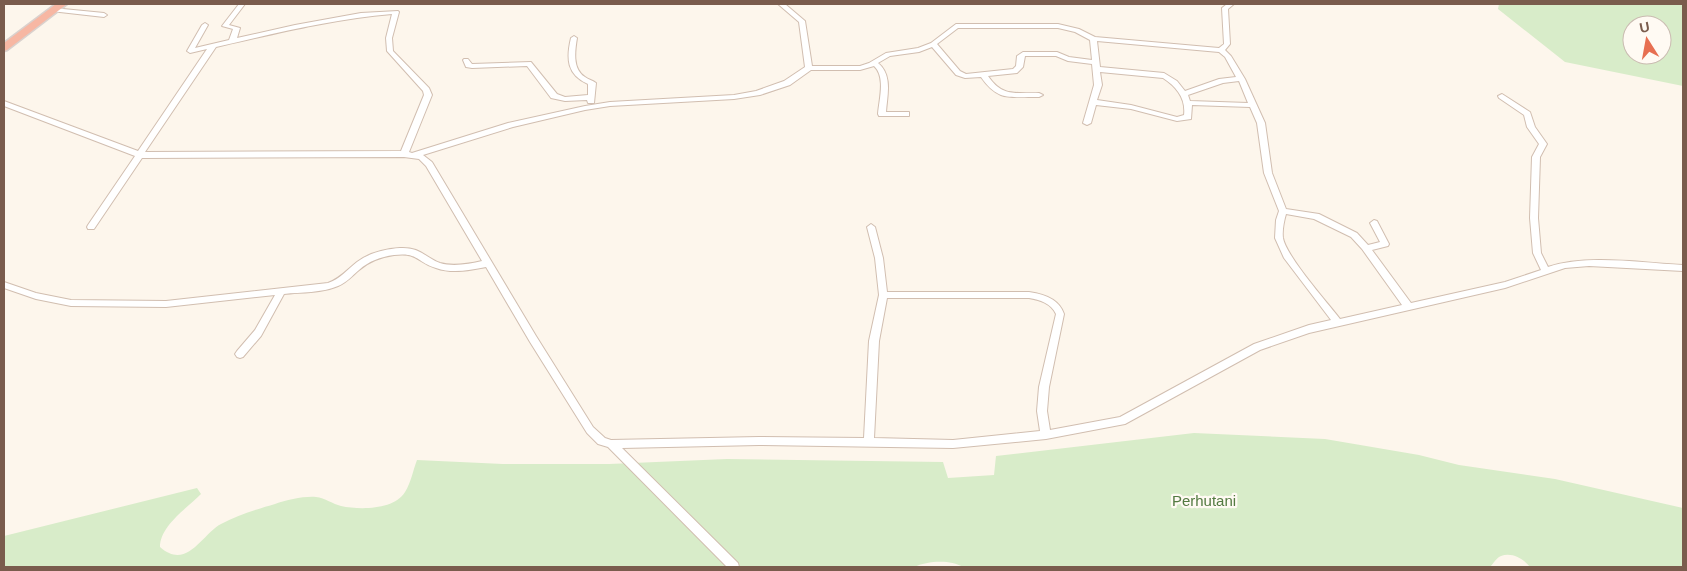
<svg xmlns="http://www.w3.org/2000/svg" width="1687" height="571" font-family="Arial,sans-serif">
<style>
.green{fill:#d8ecc9;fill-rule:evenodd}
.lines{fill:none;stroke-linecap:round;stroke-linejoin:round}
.minor-casing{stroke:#d1beb0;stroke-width:2}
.highway-casing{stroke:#dad1cd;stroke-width:3}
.minor{fill:#fff;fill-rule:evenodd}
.highway{fill:#f7b7a3;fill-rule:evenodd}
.labels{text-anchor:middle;stroke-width:4.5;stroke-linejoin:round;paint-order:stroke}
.park-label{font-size:15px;fill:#537a41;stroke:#fffaf3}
</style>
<rect width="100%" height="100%" fill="#fdf6ec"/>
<g class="green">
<path d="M1499 4H1683V86L1565 62 1498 9ZM1632 25H1662V55H1632Z"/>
<path d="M1194 433 1325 439 1419 455 1459 465 1555 479 1683 508V567H1530C1524 559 1512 552 1501 556 1497 557 1493 564 1490 567H963C950 559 927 561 914 567H4V536L197 488 201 494C187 508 160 526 160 547 187 571 202 534 221 524 237 515 258 509 275 504 287 500 304 496 316 497 325 498 333 504 341 506 360 510 394 510 405 492 411 483 413 470 417 460L503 464H609L727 459 943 462 948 478 994 475 996 456Z"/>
</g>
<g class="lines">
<g class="minor-casing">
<g id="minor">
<path d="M239 4H245L229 25 240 28 237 38 295 25 361 13 398 11 399 12 392 38 393 51 429 88 432 95 409 152 412 153 508 123 585 106 610 102 734 95 756 91 784 81 805 67 799 22 778 4H785L805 21 812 66H860L869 63 886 53 918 48 931 43 956 24H1058L1079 29 1095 37 1219 48 1224 44 1222 8 1227 4H1234L1228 9 1230 44 1225 50 1231 56 1245 79 1265 123 1272 173 1286 209 1319 214 1357 233 1368 245 1380 242 1370 223 1374 220 1377 221 1389 244 1388 246 1372 250 1411 303 1505 282 1541 270 1533 253 1530 218 1532 157 1539 144 1527 127 1524 115 1499 98 1498 96 1502 94 1530 112 1535 127 1547 144 1540 157 1538 218 1541 253 1548 267C1588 254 1641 263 1683 265V271L1589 266 1565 268 1505 288 1309 333 1260 350 1125 424 1046 439 953 448 759 445 622 448 738 563 739 567H727L608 447 598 444 587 433 530 342 486 267C469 270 453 274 436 268 416 262 419 252 394 255 380 257 369 261 359 270 352 276 346 283 338 286 322 293 301 292 284 294L261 336 243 357 240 358 237 357 235 354 237 351 255 330 275 295 166 307 71 306 36 299 4 288V282L36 293 71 300 166 301 328 283C340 279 347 270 357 262 369 253 385 249 400 248 421 247 424 257 440 263 453 267 469 264 482 261L426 166 419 159 404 157 142 158 94 229H88L87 227 88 225 135 156 4 106V101L138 151 207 49 190 53 187 51 202 25 205 23 208 25 195 48 229 40 233 29 222 26ZM392 14 386 38 387 51 423 91 424 95 401 151 145 152 216 47C273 34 332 19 392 14ZM958 28H1058L1075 32 1090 40 1092 60 1069 57 1057 52H1023L1017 56 1016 66 1013 69 966 74 960 71 937 44ZM1097 41 1219 52 1225 57 1236 77 1219 79 1185 91 1177 81 1164 73 1100 67ZM932 47 956 75 965 78 981 77C999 103 1011 96 1039 97L1043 95 1039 93C1016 92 1003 98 988 76L1017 73 1023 67 1025 56H1056L1068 61 1092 64 1094 85 1083 123 1087 125 1091 123 1096 105 1131 109 1177 121 1191 119 1192 105 1250 107 1257 123 1264 173 1279 211 1276 220 1275 238 1284 258 1331 320 1309 325 1254 344 1120 417 1050 430 1047 411 1049 387 1064 314C1059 299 1044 294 1029 292H887L883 258 875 227 871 224 867 227 875 258 879 295 869 341 864 438 759 437 611 440 605 438 593 427 536 336 432 162 423 155 513 127 585 110 610 106 734 99 760 95 790 85 811 70H860L874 66C886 77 879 100 878 114L879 116H909V112H886C887 96 893 75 878 63L890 56 919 52ZM1100 72 1163 78C1177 87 1186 99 1184 115L1177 117 1131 105 1097 100 1102 85ZM1239 81 1248 103 1190 101 1188 95 1223 83ZM1286 214 1314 219 1351 237 1362 249 1402 305 1340 319C1327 302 1286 256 1283 238 1282 231 1284 221 1286 214ZM887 298H1029C1040 300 1051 303 1056 314L1039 387 1037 411 1040 431 953 440 874 438 879 341Z"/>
<polygon points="53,8 104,13 107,15 104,17 51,11 51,9"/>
<path d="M574 36 577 38C575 50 572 69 585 77 589 80 592 80 596 83L594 103H588L587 100 565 101 551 98 527 66 472 68 466 67 463 60 464 59H468L472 64 531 62 557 94 565 97 588 95V84C567 75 566 59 571 38Z"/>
</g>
</g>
<g class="highway-casing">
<polygon id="highway" points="56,4 67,4 7,50 4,51 4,43"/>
</g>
<use href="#minor" class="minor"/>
<use href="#highway" class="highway"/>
</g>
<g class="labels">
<g class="park-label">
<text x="1204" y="506">Perhutani</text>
</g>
</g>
<rect width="1687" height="571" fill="none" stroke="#7a5c4d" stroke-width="10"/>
<g transform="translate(1647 40) rotate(349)"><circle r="24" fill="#fffaf3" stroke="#cabbb1"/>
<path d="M0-4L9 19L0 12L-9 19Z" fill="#e76f51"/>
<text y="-8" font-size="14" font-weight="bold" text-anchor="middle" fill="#7a5c4d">U</text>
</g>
</svg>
